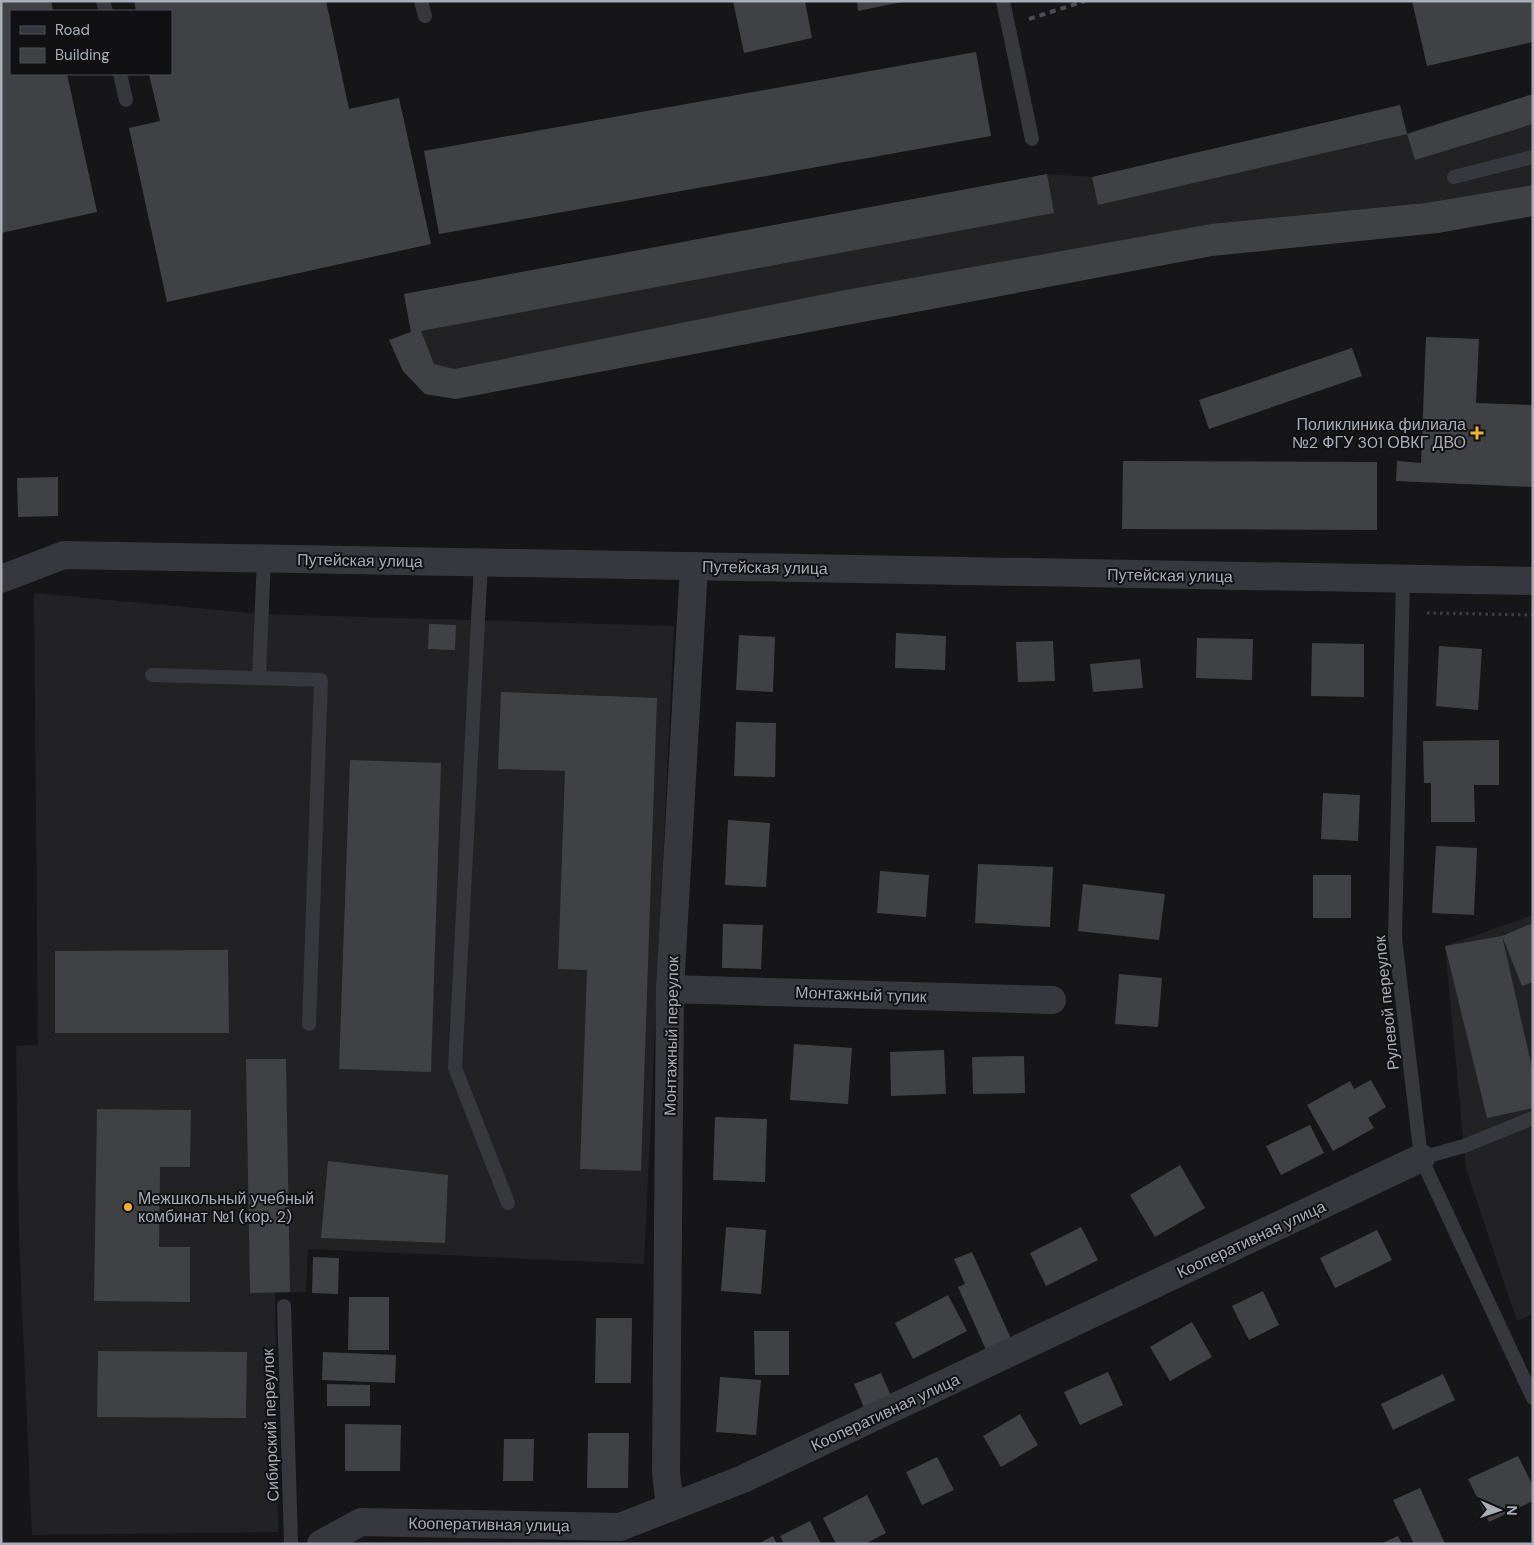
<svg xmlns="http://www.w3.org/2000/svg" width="1534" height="1545" font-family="'DM Sans',sans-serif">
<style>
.built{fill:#222225}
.building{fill:#404145}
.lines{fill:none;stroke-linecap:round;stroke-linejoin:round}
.path{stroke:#3d3f44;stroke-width:3;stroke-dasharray:2.5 4;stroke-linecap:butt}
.service{stroke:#37383d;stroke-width:14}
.minor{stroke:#37383d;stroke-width:28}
.rail{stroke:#4a4c52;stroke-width:4;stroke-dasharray:6 5;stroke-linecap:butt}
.poi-dot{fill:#f2b134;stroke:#111113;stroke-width:2}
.labels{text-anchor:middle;stroke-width:4;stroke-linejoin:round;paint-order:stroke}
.poi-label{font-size:16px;fill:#a8adb8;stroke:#111113;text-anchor:end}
.street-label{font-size:16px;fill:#a8adb8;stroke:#111113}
</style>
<rect width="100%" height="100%" fill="#161618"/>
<g class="built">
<polygon points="1533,94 1533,216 1438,233 1212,256 456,399 425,394 403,371 389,340 411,332 404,294 1047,174 1092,177 1400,105 1407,133"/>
<polygon points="34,593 261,614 674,626 644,1264 308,1249 306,1292 275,1293 278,1532 32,1535 19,1236 16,1046 38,1045"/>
<polygon points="1533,915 1533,1314 1517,1321 1466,1169 1445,946"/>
</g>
<g class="building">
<polygon points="1,1 51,1 53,11 11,11 11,74 67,74 97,212 1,233"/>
<polygon points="134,1 326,1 349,109 399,98 431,244 167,302 129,128 160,121 149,74 171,74 171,11 136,11"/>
<polygon points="733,1 805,1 812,38 744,53"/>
<polygon points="857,1 902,1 902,2 858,11"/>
<polygon points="1412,1 1533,1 1533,42 1427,66"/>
<polygon points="976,52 991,136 439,234 424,151"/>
<polygon points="1533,94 1533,124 1415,160 1407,134"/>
<polygon points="1400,105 1407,134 1098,205 1092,177"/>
<polygon points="1047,174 1054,213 421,331 434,364 454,369 840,291 1211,224 1426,203 1533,185 1533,216 1438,233 1212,256 456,399 425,394 403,371 389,340 411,332 404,294"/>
<polygon points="1426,337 1479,339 1476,403 1533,405 1533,487 1396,481 1397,461 1421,463"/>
<polygon points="1352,348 1362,376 1209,429 1199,400"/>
<polygon points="1123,461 1377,462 1377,530 1122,529"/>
<polygon points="58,477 58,516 18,517 17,478"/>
<polygon points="429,624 456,625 455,650 428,649"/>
<polygon points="896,633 946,636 945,670 895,668"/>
<polygon points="739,635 775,637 773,692 736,690"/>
<polygon points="1197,638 1253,639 1252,680 1196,678"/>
<polygon points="1053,641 1055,681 1018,682 1016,642"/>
<polygon points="1312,643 1364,644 1364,697 1311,696"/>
<polygon points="1439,646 1482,649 1478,710 1436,706"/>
<polygon points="1140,659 1143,688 1093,692 1090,664"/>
<polygon points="501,692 657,698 641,1171 580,1169 587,970 558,969 565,771 498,769"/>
<polygon points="736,722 776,723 775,777 734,776"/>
<polygon points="1499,740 1499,785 1474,785 1475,822 1431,822 1431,783 1424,783 1423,741"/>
<polygon points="350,760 441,763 431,1072 339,1069"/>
<polygon points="1323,793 1360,795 1358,841 1321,839"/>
<polygon points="728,820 770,823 766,887 725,885"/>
<polygon points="1436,846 1477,848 1474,915 1432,913"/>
<polygon points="978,864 1053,867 1050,927 975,923"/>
<polygon points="880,871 929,875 926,917 877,913"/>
<rect x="1313" y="875" width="38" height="43"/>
<polygon points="1083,884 1165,894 1159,940 1078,931"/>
<polygon points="1533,923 1533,982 1522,986 1502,936 1533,1072 1533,1108 1487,1118 1445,946 1502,936"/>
<polygon points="723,924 763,925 761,969 722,968"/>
<polygon points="228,950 229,1033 55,1033 55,951"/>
<polygon points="1119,974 1162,978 1158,1027 1115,1024"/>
<polygon points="794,1044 852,1048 848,1104 790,1100"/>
<polygon points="944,1050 946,1094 891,1096 890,1052"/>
<polygon points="1024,1056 1025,1093 973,1094 972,1057"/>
<polygon points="246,1059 286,1059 290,1292 250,1293"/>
<polygon points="1371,1080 1386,1107 1368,1118 1374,1128 1333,1151 1307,1105 1350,1081 1354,1089"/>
<polygon points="97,1109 191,1110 190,1167 160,1167 159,1247 190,1247 190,1302 94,1301"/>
<polygon points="715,1117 767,1119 765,1182 713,1180"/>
<polygon points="1310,1125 1324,1153 1281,1175 1266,1146"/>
<polygon points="328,1161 448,1175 445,1243 321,1238"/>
<polygon points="1180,1165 1205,1208 1155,1237 1130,1195"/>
<polygon points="726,1227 766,1230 761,1294 721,1291"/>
<polygon points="1081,1227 1098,1260 1046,1286 1030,1253"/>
<polygon points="1377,1230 1392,1260 1335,1288 1320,1258"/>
<polygon points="972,1252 1012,1341 987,1352 958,1287 965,1284 954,1259"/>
<polygon points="313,1257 339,1258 338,1294 312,1293"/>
<polygon points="1263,1291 1279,1325 1249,1340 1232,1306"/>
<polygon points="948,1295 967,1331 913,1359 895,1323"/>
<polygon points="349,1297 389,1297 389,1350 348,1350"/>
<polygon points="596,1318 632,1318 631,1383 595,1383"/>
<polygon points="1192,1322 1212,1357 1170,1381 1150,1347"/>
<polygon points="754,1331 789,1331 789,1375 755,1375"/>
<polygon points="98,1351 247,1352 246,1418 97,1417"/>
<polygon points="323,1352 396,1355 395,1383 322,1380"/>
<polygon points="1108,1372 1123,1405 1080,1425 1064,1392"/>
<polygon points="881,1373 895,1405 868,1417 854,1384"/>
<polygon points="1443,1374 1455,1400 1393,1430 1381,1404"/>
<polygon points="720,1377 761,1380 756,1435 716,1432"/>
<polygon points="327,1384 370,1385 370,1406 327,1406"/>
<polygon points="1020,1414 1038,1445 1001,1467 983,1436"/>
<polygon points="345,1424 401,1425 400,1471 345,1471"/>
<polygon points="588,1433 629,1433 628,1488 587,1488"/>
<polygon points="504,1439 534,1439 533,1481 503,1481"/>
<polygon points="1518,1456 1533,1486 1533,1501 1489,1522 1468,1479"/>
<polygon points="937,1457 954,1490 922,1505 906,1472"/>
<polygon points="1420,1488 1445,1544 1414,1544 1393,1500"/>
<polygon points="867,1495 886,1533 865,1544 836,1544 823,1518"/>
<polygon points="810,1521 821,1544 784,1544 780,1536"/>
<polygon points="773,1536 777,1544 758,1544"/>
<polygon points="1398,1536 1402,1544 1380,1544"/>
</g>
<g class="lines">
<polyline class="path" points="1427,613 1533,615"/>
<g class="service">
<polyline points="103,1 106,11"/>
<polyline points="421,1 425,16"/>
<polyline points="1003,1 1032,139"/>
<polyline points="120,74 126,100"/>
<polyline points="1454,177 1533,157"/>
<polyline points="481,562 455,1068 508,1203"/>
<polyline points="1403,579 1395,938 1421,1158 1533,1398"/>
<polyline points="152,675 259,678 264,558"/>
<polyline points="259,678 321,680 309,1024"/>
<polyline points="1421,1158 1464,1146 1533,1118"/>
<polyline points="284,1306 291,1544"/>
</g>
<g class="minor">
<polyline points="1,579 64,555 1533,581"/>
<polyline points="670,989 1052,1000"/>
<polyline points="670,1506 666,1473 670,989 694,566"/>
<polyline points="321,1544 361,1522 620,1527 743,1479 1421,1158"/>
</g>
<polyline class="rail" points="1029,19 1085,1"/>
</g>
<g class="poi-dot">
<path d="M1474.5 425.5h5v5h5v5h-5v5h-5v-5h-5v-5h5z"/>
<circle cx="128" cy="1207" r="5"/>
</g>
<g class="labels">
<g class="poi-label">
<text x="1466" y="430">Поликлиника филиала<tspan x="1466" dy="18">№2 ФГУ 301 ОВКГ ДВО</tspan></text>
<text x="138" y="1204" text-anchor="start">Межшкольный учебный<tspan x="138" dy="18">комбинат №1 (кор. 2)</tspan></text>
</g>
<g class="street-label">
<text transform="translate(360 560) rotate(1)" y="6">Путейская улица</text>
<text transform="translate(765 567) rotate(1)" y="6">Путейская улица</text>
<text transform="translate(1170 575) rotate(1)" y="6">Путейская улица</text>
<text transform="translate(861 994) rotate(2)" y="6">Монтажный тупик</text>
<text transform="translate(1386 1003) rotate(-96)" y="6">Рулевой переулок</text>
<text transform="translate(671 1036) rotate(-89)" y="6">Монтажный переулок</text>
<text transform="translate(1251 1239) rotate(-25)" y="6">Кооперативная улица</text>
<text transform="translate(885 1412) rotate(-25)" y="6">Кооперативная улица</text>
<text transform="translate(270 1425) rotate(-92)" y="6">Сибирский переулок</text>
<text transform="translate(489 1524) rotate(1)" y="6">Кооперативная улица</text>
</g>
</g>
<rect width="1534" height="1545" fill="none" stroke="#a8adb8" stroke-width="5"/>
<rect x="10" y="10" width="162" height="65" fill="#111113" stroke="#4d4f55"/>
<rect x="20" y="26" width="25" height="8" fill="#37383d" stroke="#4d4f55"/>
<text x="55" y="35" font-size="15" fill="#a8adb8">Road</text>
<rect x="20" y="48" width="25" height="15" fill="#404145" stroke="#4d4f55"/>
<text x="55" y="60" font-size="15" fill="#a8adb8">Building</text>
<g transform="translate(1499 1510) rotate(92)" stroke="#111113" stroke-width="4" paint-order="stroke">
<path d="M0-4L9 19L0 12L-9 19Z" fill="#a8adb8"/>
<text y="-8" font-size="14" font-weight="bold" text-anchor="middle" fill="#a8adb8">N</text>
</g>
</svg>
